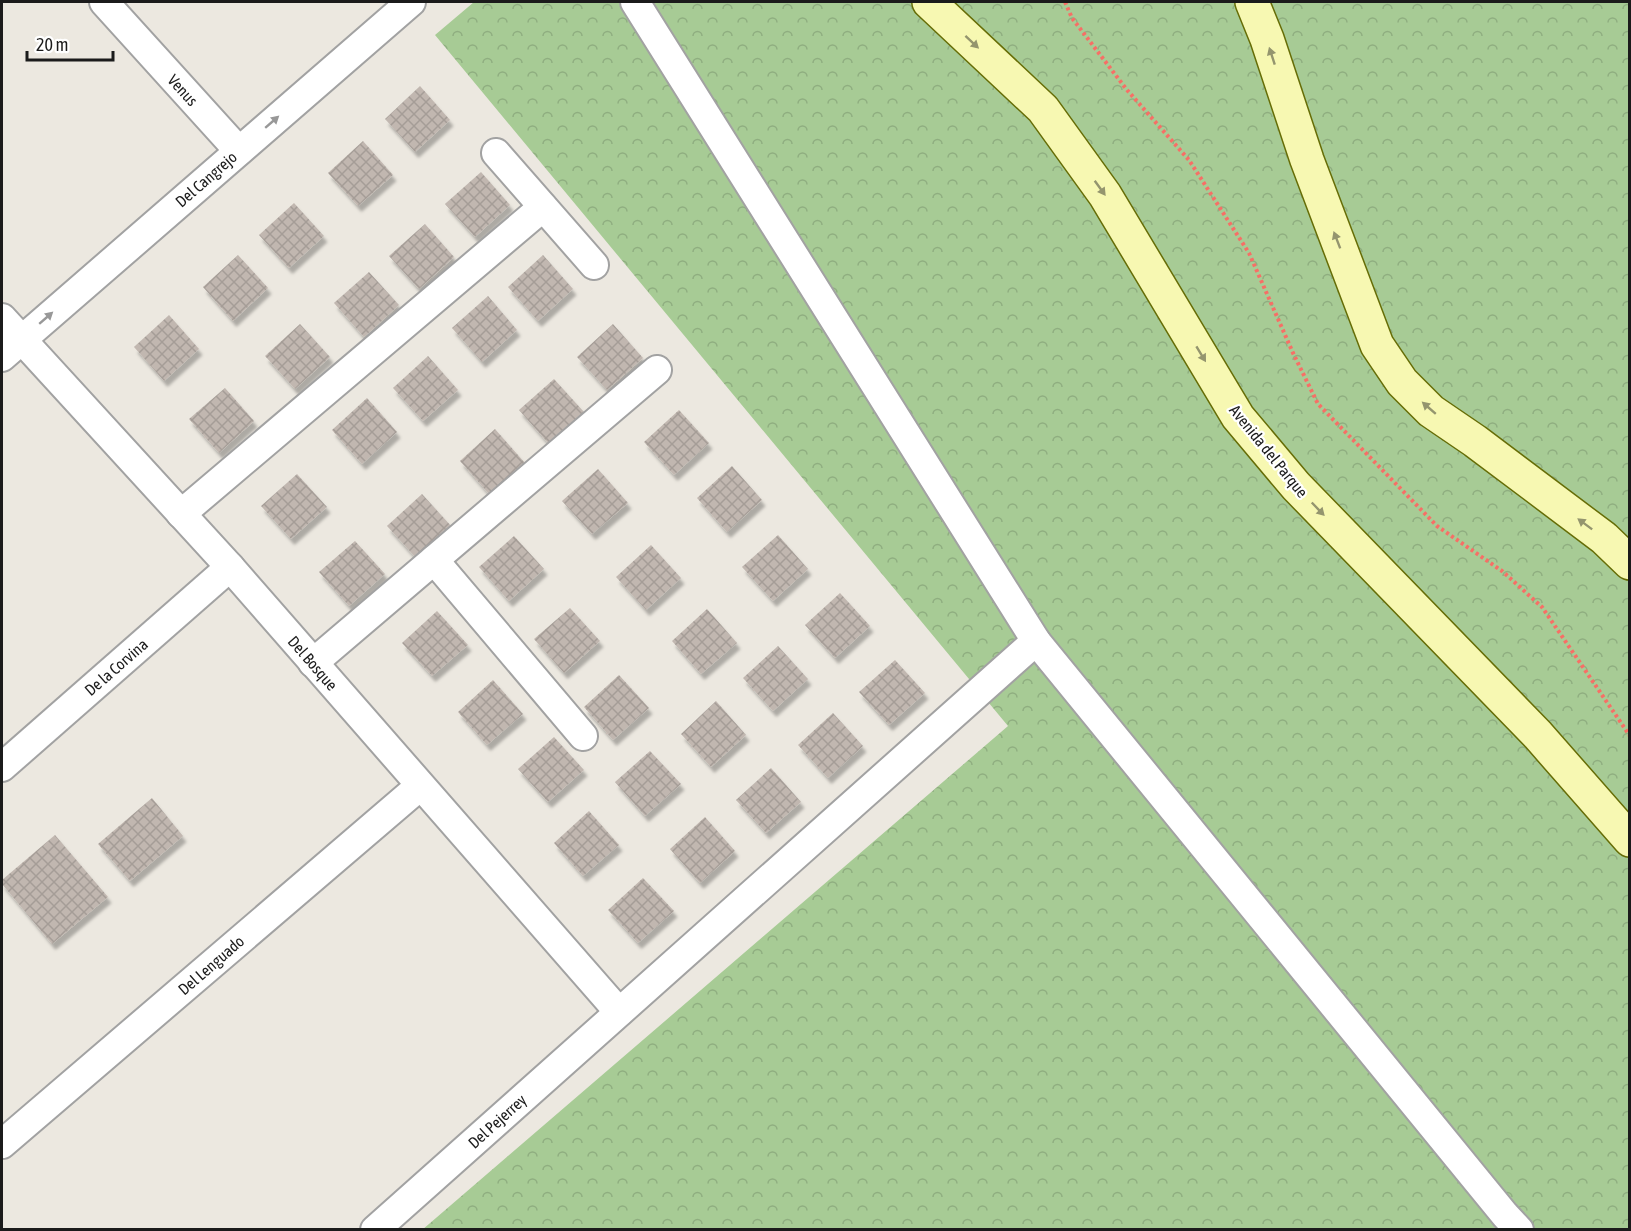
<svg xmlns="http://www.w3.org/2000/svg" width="1631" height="1231" font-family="'Asap Condensed',sans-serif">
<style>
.forest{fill:url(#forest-crowns)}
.building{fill:url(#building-cross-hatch);filter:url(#shadow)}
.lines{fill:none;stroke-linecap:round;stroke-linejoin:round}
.street-casing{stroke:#a2a2a2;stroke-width:32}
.secondary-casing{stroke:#666d06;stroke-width:36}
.path{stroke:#f76f66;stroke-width:4;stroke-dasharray:3 3;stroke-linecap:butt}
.street{stroke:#fff;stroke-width:28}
.secondary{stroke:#f7f8b2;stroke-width:33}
.oneway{fill:#94956e}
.oneway2{fill:#989898}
.labels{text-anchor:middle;stroke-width:4.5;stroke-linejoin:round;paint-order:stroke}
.street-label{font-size:16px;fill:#1b1b1b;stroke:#fff}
</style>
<defs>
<pattern id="forest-crowns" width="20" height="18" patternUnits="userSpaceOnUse" patternTransform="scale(1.5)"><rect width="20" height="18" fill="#a7cb95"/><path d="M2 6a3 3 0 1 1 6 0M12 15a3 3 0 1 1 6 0" fill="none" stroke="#8fae80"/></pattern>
<pattern id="building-cross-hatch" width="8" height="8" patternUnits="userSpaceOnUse" patternTransform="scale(1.5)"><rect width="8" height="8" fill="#c1b7b0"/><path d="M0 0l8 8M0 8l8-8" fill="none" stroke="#a59d97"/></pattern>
<filter id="shadow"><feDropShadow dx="3.5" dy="6" stdDeviation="1.5" flood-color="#0004"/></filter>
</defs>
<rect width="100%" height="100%" fill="#ece8e0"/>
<polygon class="forest" points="474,2 1629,2 1629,1229 422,1230 1008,726 435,35"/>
<g class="building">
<polygon points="420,86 450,120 415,152 385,119"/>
<polygon points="363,141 393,175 358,206 328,173"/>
<polygon points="481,172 510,205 475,237 445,204"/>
<polygon points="294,203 324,236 289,268 259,235"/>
<polygon points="425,224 454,257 419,289 389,256"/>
<polygon points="238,255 268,288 233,321 203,287"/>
<polygon points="543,255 573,289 538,321 508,287"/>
<polygon points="369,272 399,305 364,337 334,303"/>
<polygon points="488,296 517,330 482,362 452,328"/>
<polygon points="169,315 199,349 164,381 134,347"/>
<polygon points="300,324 330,357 295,389 265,356"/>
<polygon points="613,324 643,358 607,390 577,357"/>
<polygon points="428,356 458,390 423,421 393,388"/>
<polygon points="554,379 584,412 549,444 519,410"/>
<polygon points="225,388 254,421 219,453 189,419"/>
<polygon points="367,398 397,432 362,464 332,430"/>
<polygon points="679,410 709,443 674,475 644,442"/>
<polygon points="495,429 525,463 490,495 460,461"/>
<polygon points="732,466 762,500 727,532 697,498"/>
<polygon points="598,469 628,503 592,534 562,501"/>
<polygon points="297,474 327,507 291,539 261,506"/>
<polygon points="422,494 452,527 417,559 387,526"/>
<polygon points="778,535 808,569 773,601 742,567"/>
<polygon points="514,536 544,569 509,601 479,567"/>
<polygon points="355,541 385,574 349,606 319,572"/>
<polygon points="651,545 681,578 646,610 616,577"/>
<polygon points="840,593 870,626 835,658 805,625"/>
<polygon points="570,608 600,641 564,673 534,639"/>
<polygon points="707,609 737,643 701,674 672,641"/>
<polygon points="437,611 468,645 432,676 402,643"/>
<polygon points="778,646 808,679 773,711 743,678"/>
<polygon points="895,660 925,693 889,725 859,692"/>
<polygon points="619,675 649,708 613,740 584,707"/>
<polygon points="493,680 523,714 487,745 458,712"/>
<polygon points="716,701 746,735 711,767 681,734"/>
<polygon points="833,713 863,746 828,778 798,745"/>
<polygon points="554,737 584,770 548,802 518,769"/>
<polygon points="650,751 681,784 645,816 615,782"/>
<polygon points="771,768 801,802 766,833 736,800"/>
<polygon points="152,798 183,836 130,881 98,844"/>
<polygon points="589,811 619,845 583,876 554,843"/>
<polygon points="705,817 735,851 700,883 670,849"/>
<polygon points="55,835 108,897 52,944 2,884 2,880"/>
<polygon points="643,878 674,911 638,943 608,910"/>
</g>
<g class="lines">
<g class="street-casing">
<g id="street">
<polyline points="104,2 239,151"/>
<polyline points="635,2 1036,641 1505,1215 1519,1230"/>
<polyline points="496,153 594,265"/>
<polyline points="2,318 230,567 619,1012"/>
<polyline points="2,357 411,2"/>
<polyline points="181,514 543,207"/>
<polyline points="434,560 583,736"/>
<polyline points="313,663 657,370"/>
<polyline points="2,767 230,567"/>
<polyline points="2,1144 420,786"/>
<polyline points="375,1230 1036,641"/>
</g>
</g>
<g class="secondary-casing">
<g id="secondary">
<polyline points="929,2 1043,109 1105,195 1238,417 1296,486 1538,735 1630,840"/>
<polyline points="1252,2 1267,39 1307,160 1377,345 1402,382 1431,411 1475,441 1604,538 1630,563"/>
</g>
</g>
<polyline class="path" points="1065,2 1072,18 1127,90 1189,160 1249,253 1293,353 1318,404 1437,526 1502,571 1542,607 1630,736"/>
<use href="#street" class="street"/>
<use href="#secondary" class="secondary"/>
</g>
<defs><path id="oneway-solid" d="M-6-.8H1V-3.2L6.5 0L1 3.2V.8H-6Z" transform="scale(1.5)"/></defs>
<g class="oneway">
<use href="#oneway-solid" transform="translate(972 42) rotate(43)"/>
<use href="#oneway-solid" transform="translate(1272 56) rotate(-108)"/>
<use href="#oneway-solid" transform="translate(1100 188) rotate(54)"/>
<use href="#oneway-solid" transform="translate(1337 240) rotate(-111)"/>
<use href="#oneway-solid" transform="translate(1201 354) rotate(59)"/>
<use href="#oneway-solid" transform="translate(1429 408) rotate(-139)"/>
<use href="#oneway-solid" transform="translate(1318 509) rotate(46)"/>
<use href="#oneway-solid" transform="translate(1585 524) rotate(-143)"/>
</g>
<g class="oneway2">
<use href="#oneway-solid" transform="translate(272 122) rotate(-41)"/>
<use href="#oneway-solid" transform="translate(46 318) rotate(-41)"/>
</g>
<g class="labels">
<g class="street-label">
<text transform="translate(183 90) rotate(48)" y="6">Venus</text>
<text transform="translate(206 179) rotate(-41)" y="6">Del Cangrejo</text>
<text transform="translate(1269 451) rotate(51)" y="6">Avenida del Parque</text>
<text transform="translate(313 663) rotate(49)" y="6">Del Bosque</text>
<text transform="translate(116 667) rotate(-41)" y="6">De la Corvina</text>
<text transform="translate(211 965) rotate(-41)" y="6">Del Lenguado</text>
<text transform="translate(497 1121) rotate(-42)" y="6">Del Pejerrey</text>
</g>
</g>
<rect width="1631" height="1231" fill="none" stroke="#1b1b1b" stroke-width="6"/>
<path d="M27 51v9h86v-9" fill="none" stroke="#1b1b1b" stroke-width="3"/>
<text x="36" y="51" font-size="18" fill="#1b1b1b" stroke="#ffffff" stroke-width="4.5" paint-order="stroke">20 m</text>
</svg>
